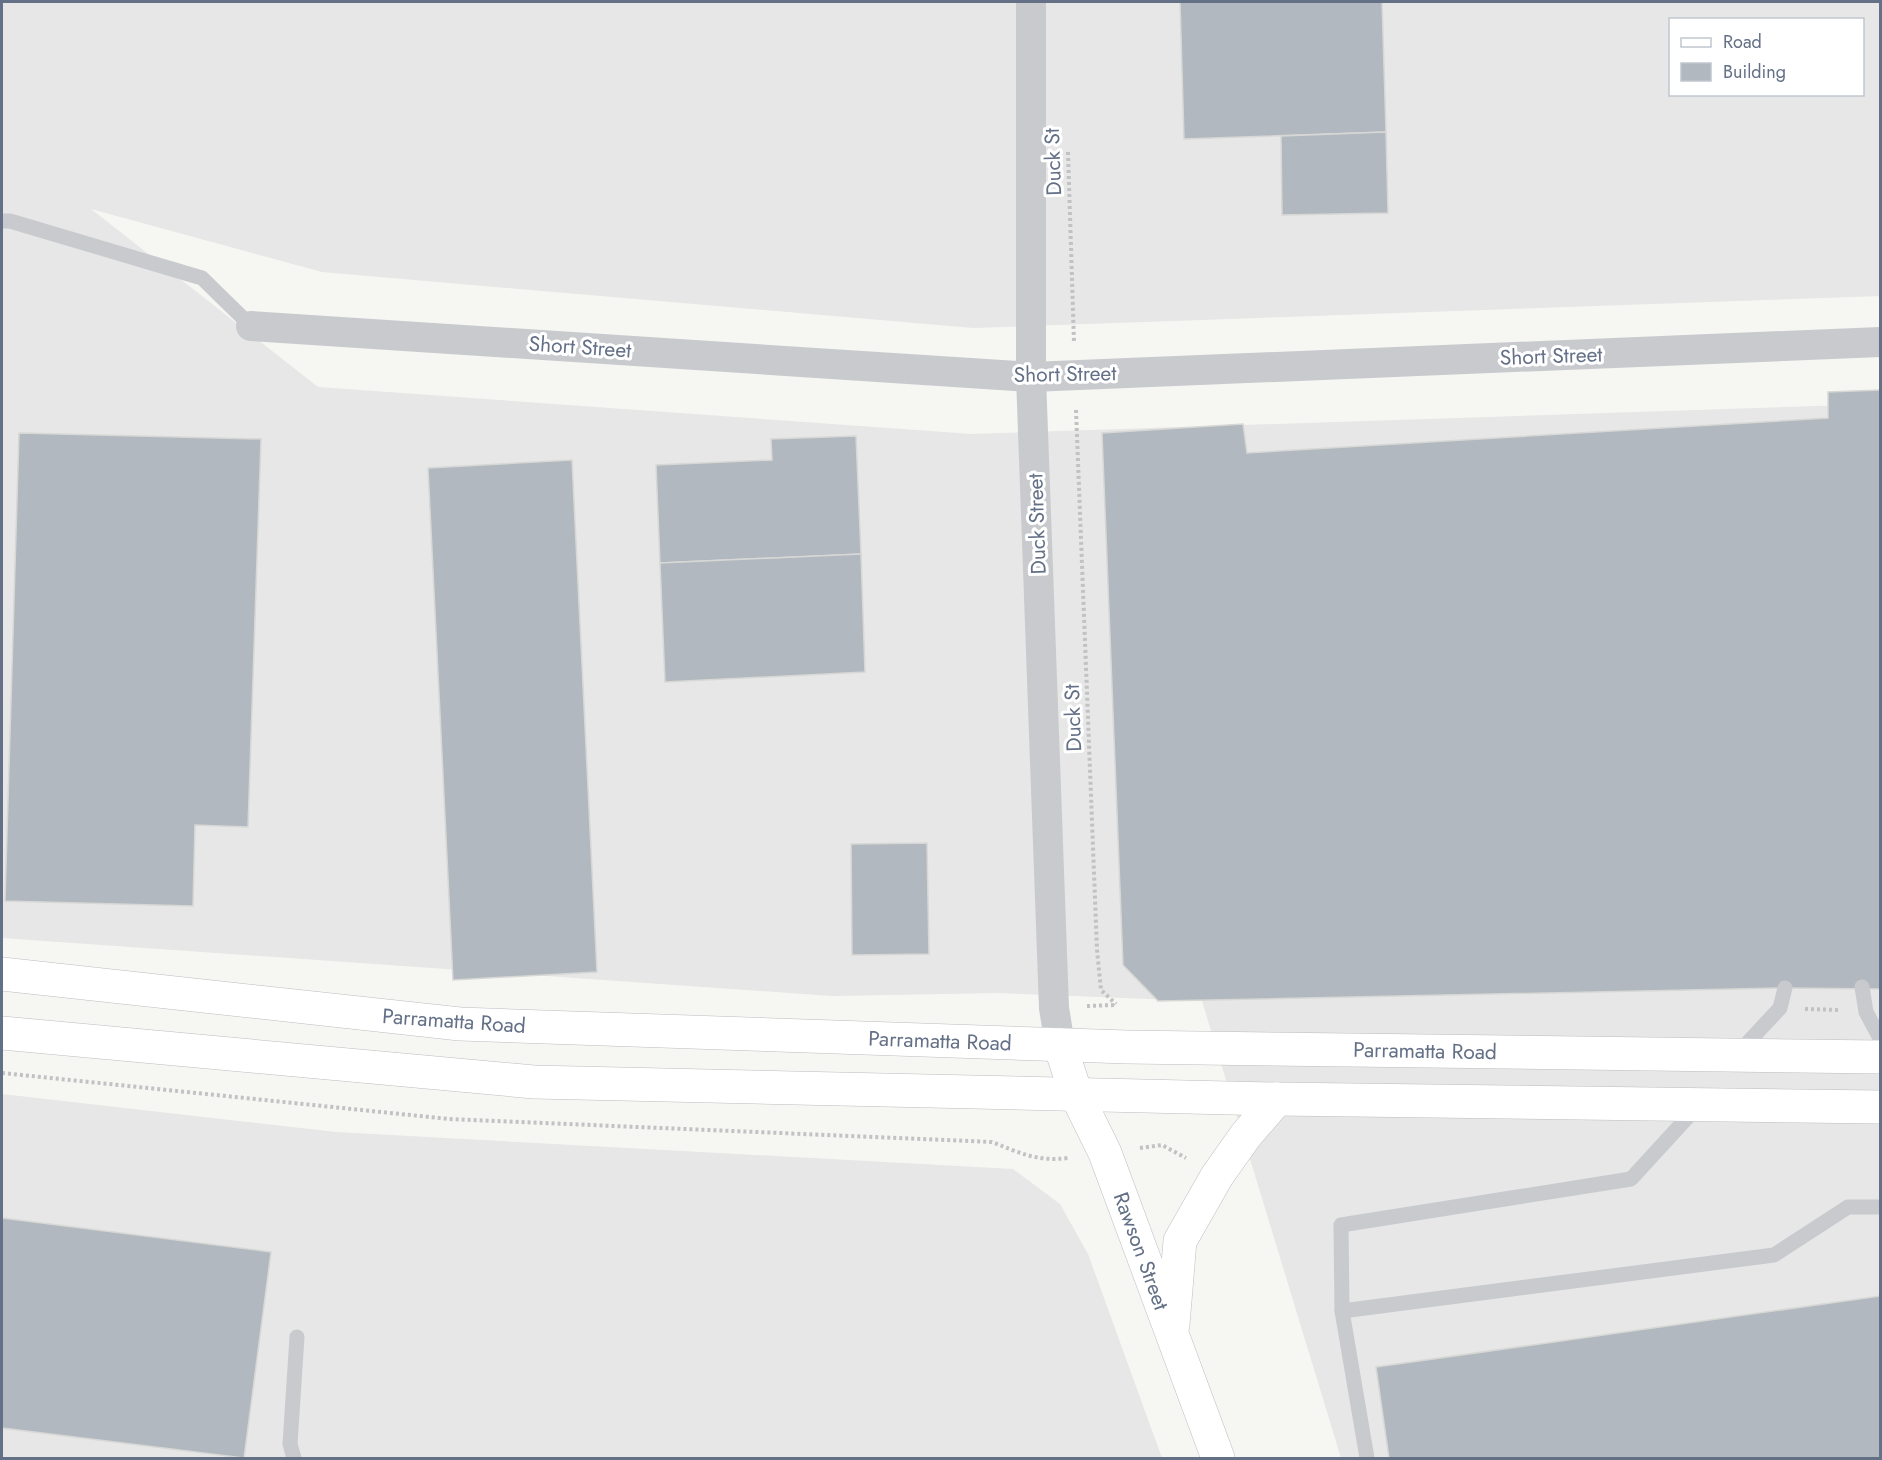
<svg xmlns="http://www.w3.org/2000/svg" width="1882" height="1460" font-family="Jost,sans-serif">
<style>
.built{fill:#e6e7e6;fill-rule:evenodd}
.building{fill:#b2b8bf;stroke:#d7d8d5;stroke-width:1.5}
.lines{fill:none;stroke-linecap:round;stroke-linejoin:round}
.secondary-casing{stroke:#bcbfc4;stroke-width:34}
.trunk-casing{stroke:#bcbdc0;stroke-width:34}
.path{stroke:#c1c2c4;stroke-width:4;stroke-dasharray:3 3;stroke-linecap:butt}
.service{stroke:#c8cace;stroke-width:15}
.minor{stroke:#c8cace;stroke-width:30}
.secondary{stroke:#fff;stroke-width:33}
.trunk{stroke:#fff;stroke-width:33}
.labels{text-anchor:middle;stroke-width:6;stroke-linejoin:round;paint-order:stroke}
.street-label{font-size:21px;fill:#637086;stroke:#fff}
</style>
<rect width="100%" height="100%" fill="#f6f7f2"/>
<g class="built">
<path d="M2 2H1880V296L973 328 322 272 91 209 318 387 972 434 1880 404V1458H1341L1202 1001 998 993 832 996 2 938ZM1670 20H1862V94H1670Z"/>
<polygon points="2,1094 336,1132 1013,1169 1060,1204 1088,1254 1162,1458 2,1458"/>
</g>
<g class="building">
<polygon points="1180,2 1382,2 1386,132 1184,139"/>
<polygon points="1386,132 1388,213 1282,215 1281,136"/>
<polygon points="1880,390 1880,989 1785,988 1158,1001 1123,965 1102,433 1243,424 1247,453 1828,418 1828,392"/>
<polygon points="19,433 261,439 248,827 195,825 193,906 5,901"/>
<polygon points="856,436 861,554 660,563 656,465 772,460 771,439"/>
<polygon points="572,460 597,972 453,980 428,468"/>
<polygon points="861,554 865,672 665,682 660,563"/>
<polygon points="927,843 929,954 852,955 851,844"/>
<polygon points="2,1218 271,1252 244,1458 2,1428"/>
<polygon points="1880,1296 1880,1458 1389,1458 1376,1367"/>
</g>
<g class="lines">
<g class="secondary-casing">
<g id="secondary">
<polyline points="1060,1045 1076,1094 1105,1153 1218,1458"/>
<polyline points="1173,1325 1180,1241 1217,1176 1246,1135 1277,1099"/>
</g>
</g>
<g class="trunk-casing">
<g id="trunk">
<polyline points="2,974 460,1024 1127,1047 1880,1057"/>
<polyline points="2,1033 534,1082 1277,1099 1880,1107"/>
</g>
</g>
<g class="path">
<polyline points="1068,152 1074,342"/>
<polyline points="1076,410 1097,950 1101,990 1116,1004"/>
<polyline points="1087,1006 1115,1005"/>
<polyline points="1805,1009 1839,1010"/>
<path d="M2 1073 449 1119 992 1142C1020 1153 1038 1162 1068 1158"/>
<polyline points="1140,1148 1162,1145 1186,1158"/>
</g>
<g class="service">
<polyline points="2,221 10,221 202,278 251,326"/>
<polyline points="1862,987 1866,1012 1880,1038"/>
<polyline points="1739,1052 1780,1008 1785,988"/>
<polyline points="1342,1311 1341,1225 1631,1179 1697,1107"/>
<polyline points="294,1458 290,1444 297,1337"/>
<polyline points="1367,1458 1342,1311 1774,1255 1848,1207 1880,1207"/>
</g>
<g class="minor">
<polyline points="1031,2 1031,377 1054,1008 1060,1045"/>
<polyline points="251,326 1031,377 1880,342"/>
</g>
<use href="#secondary" class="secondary"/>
<use href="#trunk" class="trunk"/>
</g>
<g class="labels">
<g class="street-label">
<text transform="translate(1053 162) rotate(-92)" y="7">Duck St</text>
<text transform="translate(580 347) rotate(4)" y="7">Short Street</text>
<text transform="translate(1551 356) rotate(-2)" y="7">Short Street</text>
<text transform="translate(1065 374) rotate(-1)" y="7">Short Street</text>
<text transform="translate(1037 524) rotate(-92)" y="7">Duck Street</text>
<text transform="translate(1073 718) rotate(-92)" y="7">Duck St</text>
<text transform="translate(454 1021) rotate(4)" y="7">Parramatta Road</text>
<text transform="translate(940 1041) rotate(2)" y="7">Parramatta Road</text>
<text transform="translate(1425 1051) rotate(1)" y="7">Parramatta Road</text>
<text transform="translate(1141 1251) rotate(70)" y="7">Rawson Street</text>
</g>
</g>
<rect width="1882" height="1460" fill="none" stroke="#637086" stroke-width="6"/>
<rect x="1669" y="18" width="195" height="78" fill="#ffffff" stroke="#c1c6cf" stroke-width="1.5"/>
<rect x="1681" y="38" width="30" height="9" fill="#ffffff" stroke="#c1c6cf" stroke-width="1.5"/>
<text x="1723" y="48" font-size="18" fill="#637086">Road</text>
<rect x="1681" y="63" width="30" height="18" fill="#b2b8bf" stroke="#c1c6cf" stroke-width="1.5"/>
<text x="1723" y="78" font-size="18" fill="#637086">Building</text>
</svg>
